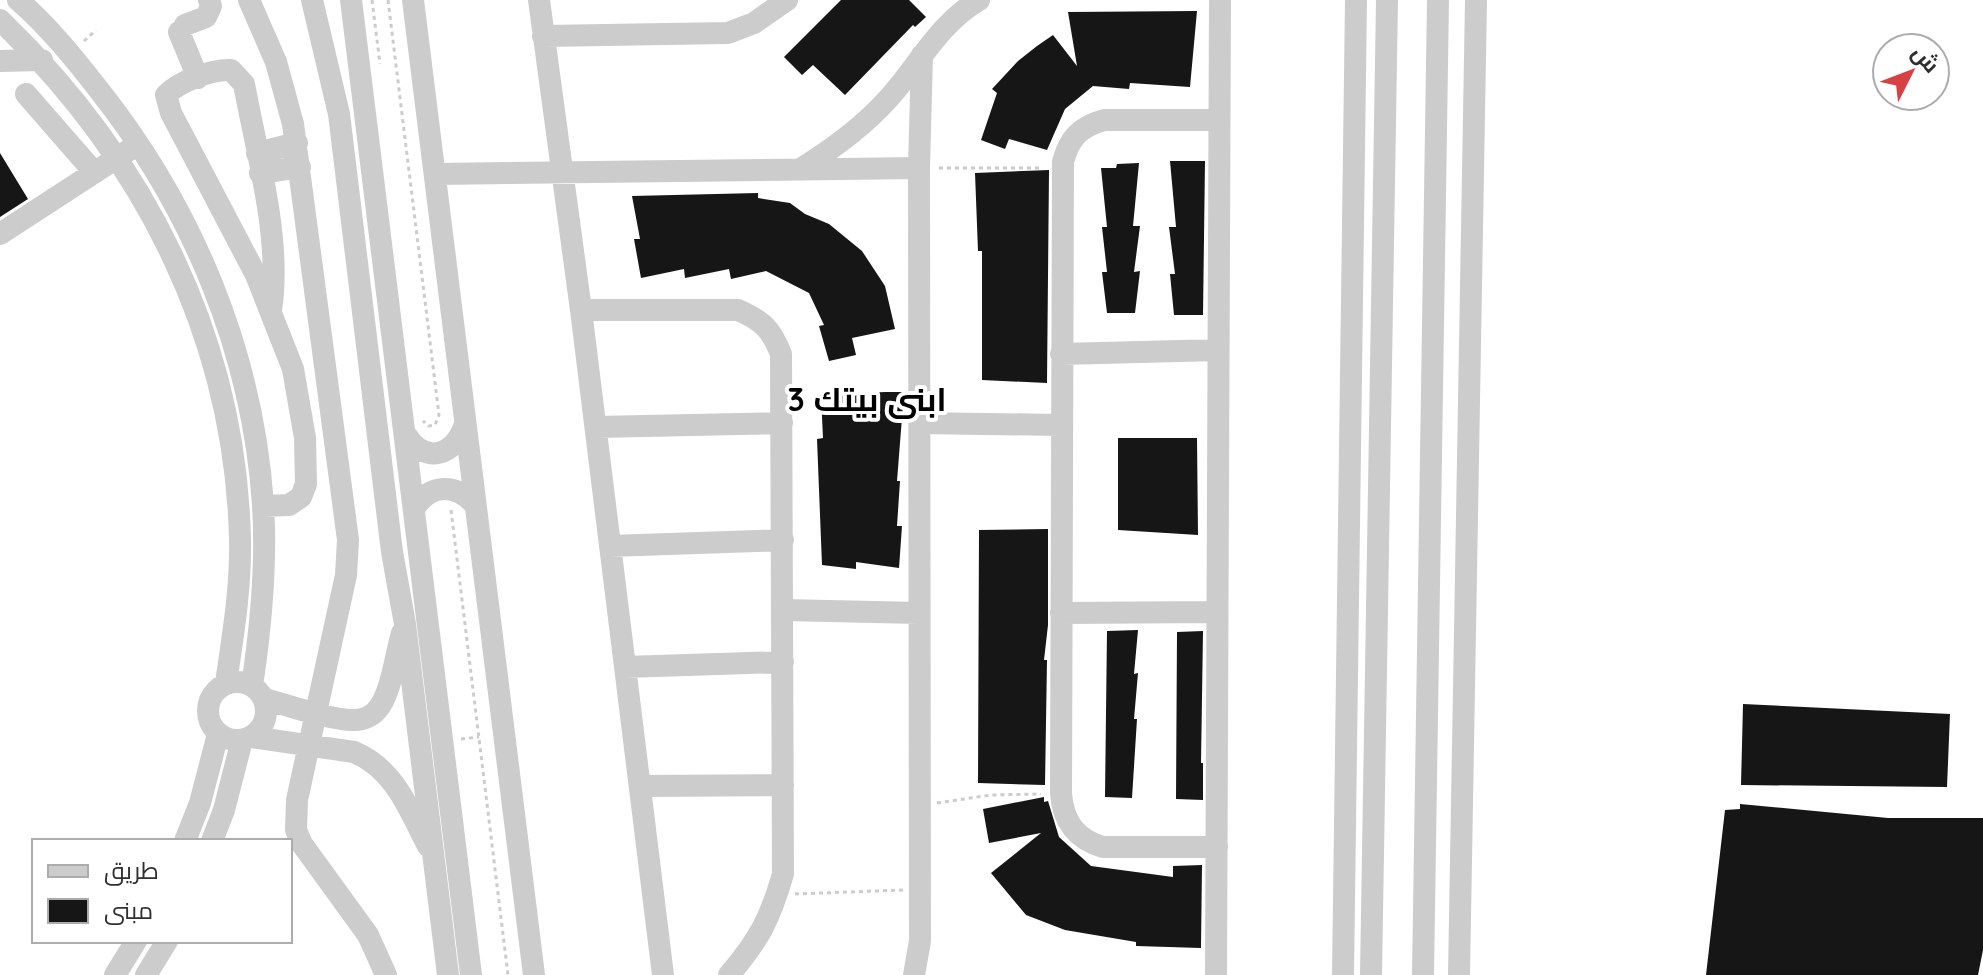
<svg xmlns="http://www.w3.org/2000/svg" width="1983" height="975" viewBox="0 0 1983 975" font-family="Quicksand,Cairo,sans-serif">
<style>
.building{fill:#161616}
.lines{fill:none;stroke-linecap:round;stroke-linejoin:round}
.path{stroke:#ccc;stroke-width:3;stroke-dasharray:4 4;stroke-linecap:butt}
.minor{stroke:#ccc;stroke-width:22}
.labels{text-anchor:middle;stroke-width:8;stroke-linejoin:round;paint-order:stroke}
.district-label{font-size:32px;font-weight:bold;fill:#000;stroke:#fff}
</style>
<rect width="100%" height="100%" fill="#fff"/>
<path class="building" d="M841 0H909L926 17 915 27 913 25 845 95 813 65 802 75 784 57Z
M1197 11 1190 87 1130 83 1129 89 1093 86 1065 109 1047 150 1009 139 1005 149 981 140 997 93 992 89 1018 61 1037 46 1053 35 1077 66 1068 12Z
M0 153 28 199 0 217Z
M1170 161H1205L1203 315H1174L1170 274H1175L1169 227H1176Z
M1139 163 1133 226H1140L1134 272 1140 271 1135 313H1107L1102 272H1107L1102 227H1107L1101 168H1116L1117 164Z
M1049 170 1047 383 982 380V251H978L975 173Z
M758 193V198L790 203 805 214 829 224 862 251 885 286 895 329 852 338 856 355 829 361 819 326 824 325 809 293 766 271 731 279 729 269 685 278 684 269 641 278 634 239H640L632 196Z
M885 392H904L897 481H900L897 526H902L899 568 856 562V569L822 565 817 439 823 438 821 396 865 395V393Z
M1118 438H1197L1198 535 1118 530Z
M1048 529V625L1044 660H1047L1045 785 978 783 979 530Z
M1138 630 1134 674 1138 673 1134 719H1137L1132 798 1105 797 1107 631Z
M1203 631 1201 763H1203V800L1176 799 1177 632Z
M1743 704 1950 714 1947 787 1741 785Z
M1044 797V802L1048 801 1059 837 1091 866 1173 877V866L1202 865 1201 948 1136 946V942L1065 930 1026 915 991 873 1041 833 989 843 983 809Z
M1740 804 1888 818H1983V950L1978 975H1706L1725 810 1740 809Z"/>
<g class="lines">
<path class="path" d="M372 0 380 64
M388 0 439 415 435 425 429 426 423 421
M84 41 96 30
M939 168H1043
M451 510 508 975
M461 739 479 737
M937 803 991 795 1041 794
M795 894 903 890"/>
<path class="minor" d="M18 0C49 27 74 58 99 90 193 209 253 353 263 505 267 565 261 626 252 686
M249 0 276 62 293 124 348 540 346 575 297 800 296 830 302 844 368 935 386 975
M312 0 339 114 392 552 405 624 448 975
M351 0 471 975
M413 0 534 975
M539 0 581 310 663 975
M0 20C144 159 235 336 240 539 241 588 233 635 226 683
M185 25 206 17 211 6 209 0
M179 32 198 78
M543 36 728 33 754 23 787 0
M0 61 42 60
M26 94 94 172
M257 153 297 143
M802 168C834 148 863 127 888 99 919 65 938 24 979 0
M260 173 300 167
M435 174 919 168
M0 234 129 150
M581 310H738C763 321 771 329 781 354L783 874C770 919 759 940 729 975
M1061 354 1218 350
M919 423 1061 425
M596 427 782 423
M406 435C425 465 455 456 465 424
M263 506 289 505 301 497 306 484 305 438 293 369 256 275 171 113 166 95C180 81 212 69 231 70L244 84C257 155 282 240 271 310
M414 509C430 483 456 483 475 505
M610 546 783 540
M783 610 919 613
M1061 613 1217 612
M625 667 783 662
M208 711a29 29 0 1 1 58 0a29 29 0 1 1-58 0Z
M264 699C288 705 332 721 355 720 363 720 372 716 377 710 391 695 396 653 402 633
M251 737 354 752C395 769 409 810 428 846
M640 786 783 785
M185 841 200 803 218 734
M212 841 224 810 242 740
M1217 847H1103C1076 839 1063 822 1061 793L1063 162C1069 138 1080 127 1104 120H1219
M115 975 136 941
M146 975 167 941
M914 975 920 941 919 168 922 55
M1216 975 1220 0
M1343 975 1356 0
M1371 975 1387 0
M1423 975 1438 0
M1459 975 1476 0"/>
</g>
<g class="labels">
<g class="district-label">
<text x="867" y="411">ابنى بيتك 3</text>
</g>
</g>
<rect x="32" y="839" width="260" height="104" fill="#ffffff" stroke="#acacac" stroke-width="2"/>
<rect x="48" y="865" width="40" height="12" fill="#cccccc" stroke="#acacac" stroke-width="2"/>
<text x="104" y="879" font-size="24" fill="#2f2f2f">طريق</text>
<rect x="48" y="899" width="40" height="24" fill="#161616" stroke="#acacac" stroke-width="2"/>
<text x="104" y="919" font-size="24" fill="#2f2f2f">مبنى</text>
<g transform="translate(1911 72) rotate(48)"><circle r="38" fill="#ffffff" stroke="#acacac" stroke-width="2"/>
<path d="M0-6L14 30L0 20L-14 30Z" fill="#d64144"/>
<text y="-12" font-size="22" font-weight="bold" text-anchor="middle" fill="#2f2f2f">ش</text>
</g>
</svg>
